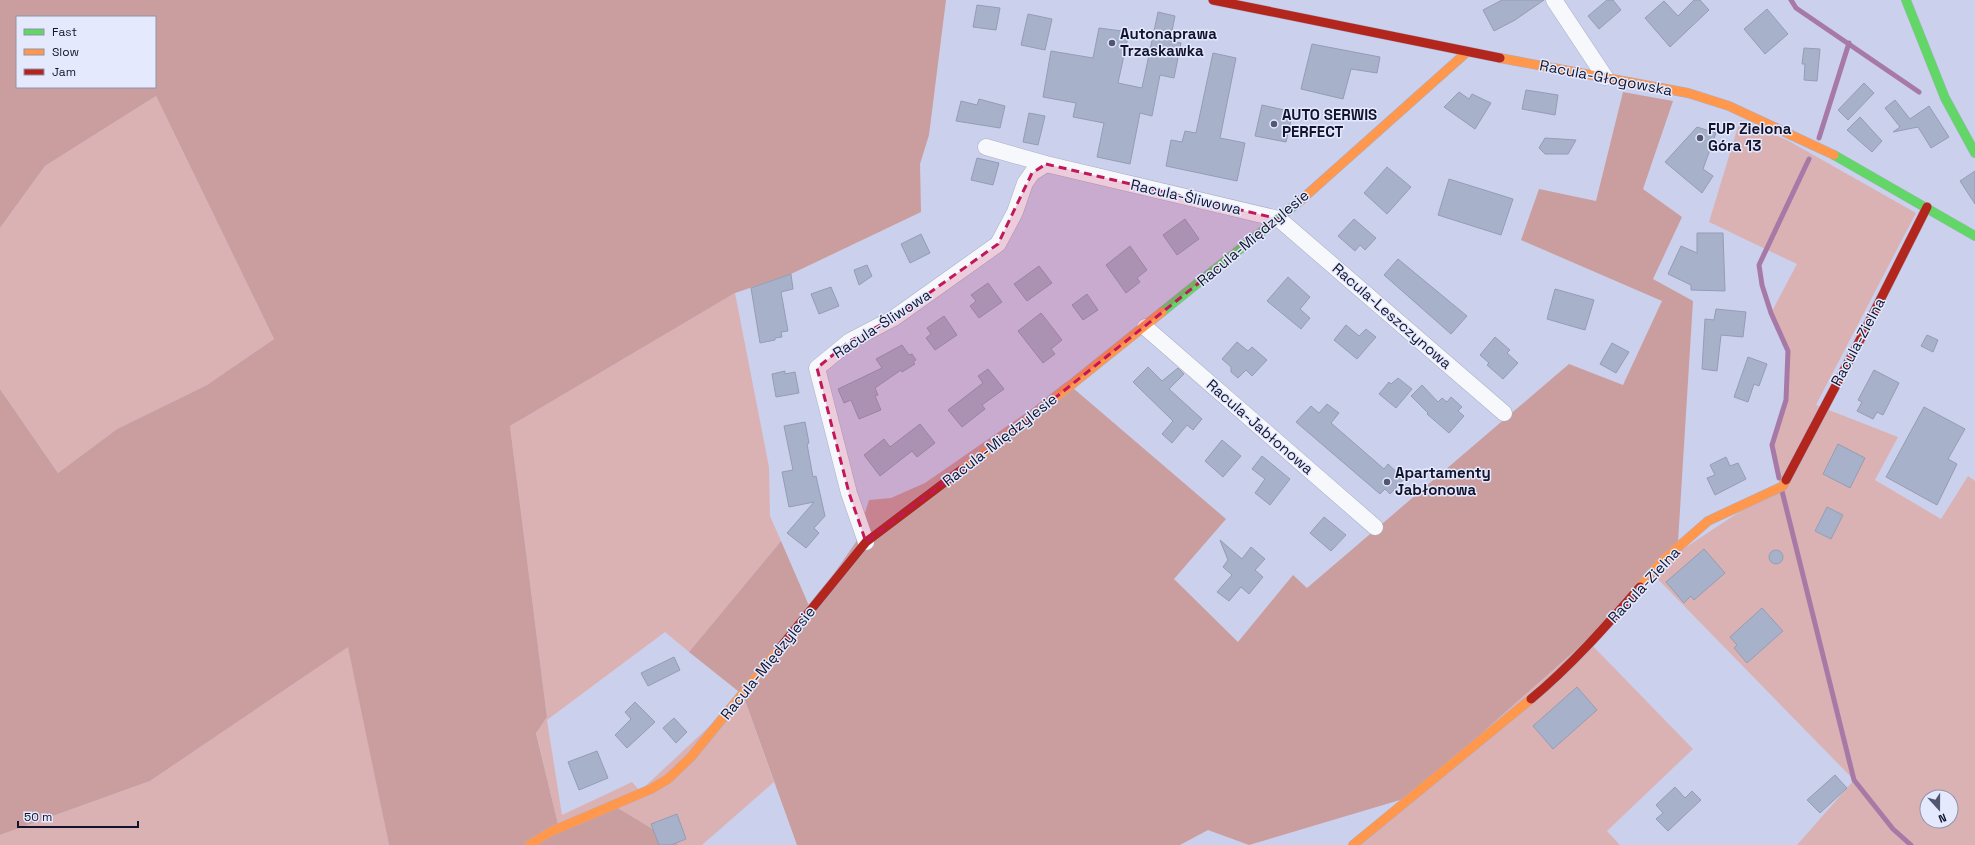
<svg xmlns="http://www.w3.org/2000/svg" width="1975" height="845" viewBox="0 0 1975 845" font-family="'Space Grotesk',sans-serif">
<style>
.green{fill:#dbb2b4;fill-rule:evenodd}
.forest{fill:#ca9e9e;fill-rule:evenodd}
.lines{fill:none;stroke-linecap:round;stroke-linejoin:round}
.stream{stroke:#a779a6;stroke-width:5}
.building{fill:#a7b1c9;stroke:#939db4}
.street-casing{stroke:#abafc8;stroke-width:17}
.fast-casing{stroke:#abafc8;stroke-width:10}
.slow-casing{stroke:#abafc8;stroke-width:10}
.jam-casing{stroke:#abafc8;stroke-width:10}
.street{stroke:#f7f8fc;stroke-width:16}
.fast{stroke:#63d668;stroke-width:9}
.slow{stroke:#ff974d;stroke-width:9}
.jam{stroke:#b3261e;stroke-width:9}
.marked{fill:#c2185b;fill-opacity:0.2;stroke:#c2185b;stroke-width:3;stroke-dasharray:8 5;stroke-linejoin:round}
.poi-dot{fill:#525670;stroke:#e5e9fe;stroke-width:1.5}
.labels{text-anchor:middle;stroke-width:3;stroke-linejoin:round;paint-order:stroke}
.poi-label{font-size:15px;font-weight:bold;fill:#11142c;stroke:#e5e9fe;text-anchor:start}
.street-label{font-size:15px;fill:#11142c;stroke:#e5e9fe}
</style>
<rect width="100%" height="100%" fill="#cbd0ed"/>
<path class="green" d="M156 96 274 339 207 385 117 429 58 473 0 389V228L45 166Z
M1740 120 1787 140 1916 213 1816 405 1898 437 1875 480 1941 519 1968 476 1975 481V845H1797L1854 780 1650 571 1780 485 1772 445 1786 400 1788 351 1771 313 1797 264 1709 222ZM1927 797H1951V821H1927Z
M735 293 769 467 770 516 781 541 689 652 665 632 547 720 562 815 632 782 640 791 743 695 774 782 702 845H679L613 805 558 824 536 732 547 717 510 426Z
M1587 640 1693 749 1607 831 1620 845H1357Z
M349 646 389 845H0V835L150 781Z"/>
<path class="forest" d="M0 0H946L929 135 920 164 921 212 791 274 735 293 510 426 547 717 536 733 558 824 613 805 679 845H389L348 647 150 781 0 835V389L58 473 117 429 207 385 274 339 156 96 45 166 0 228ZM17 17H155V87H17Z
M1623 92 1673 101 1643 189 1682 217 1653 279 1693 301 1678 542 1587 640 1410 797 1249 845 1208 830 1180 845H797L743 695 689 652 781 541 810 608 856 542 869 500 891 498 925 483 1029 411 1066 382 1226 519 1174 579 1238 642 1293 575 1307 588 1569 364 1623 385 1662 301 1521 240 1539 189 1596 201Z"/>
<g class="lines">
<path class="stream" d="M1791 0 1796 8 1919 92
M1819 138 1849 43
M1779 478 1772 445 1786 400 1788 351 1771 313 1762 285 1759 265 1809 159
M1782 491 1854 780 1893 829 1911 845"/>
</g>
<path class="building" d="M1502 0H1544L1515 20 1494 31 1483 10Z
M1607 0H1613L1621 10 1599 29 1588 16Z
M1694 0H1700L1709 10 1670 47 1645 18 1664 1 1678 16Z
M977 5 1000 8 996 30 973 27Z
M1767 9 1788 34 1765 54 1744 29Z
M1158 12 1175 16 1170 41 1181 43 1174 78 1160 75 1152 116 1140 113 1130 164 1097 157 1104 123 1073 117 1076 103 1043 97 1051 51 1093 58 1099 28 1129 32 1118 83 1142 88Z
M1028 14 1052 19 1045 50 1021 45Z
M1312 44 1380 57 1377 73 1351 69 1343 99 1301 89Z
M1804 48 1820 49 1817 81 1804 80 1805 64H1802Z
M1213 53 1236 58 1220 138 1245 143 1237 181 1166 166 1171 140 1182 142 1185 131 1196 133Z
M1864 83 1874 93 1848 120 1838 110Z
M1526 90 1558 95 1555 115 1522 109Z
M1459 92 1469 99 1472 94 1491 103 1475 129 1444 107Z
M979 99 1005 106 1000 128 956 121 961 101 977 105Z
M1895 100 1910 119 1929 106 1949 137 1931 148 1918 127 1893 132 1900 127 1885 108Z
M1262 105 1293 112 1286 142 1255 136Z
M1029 113 1045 116 1038 145 1023 142Z
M1860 117 1882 141 1872 152 1847 130Z
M1697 127 1716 133 1703 169 1713 176 1702 193 1665 162Z
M1545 138 1576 140 1568 154H1545L1539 148Z
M977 158 999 163 993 185 971 180Z
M1387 167 1411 187 1387 214 1364 193Z
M1975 171V204L1960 181Z
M1449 179 1513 199 1501 235 1438 215Z
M1185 219 1199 239 1177 255 1163 235Z
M1354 219 1376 238 1365 250 1360 245 1355 251 1338 236Z
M1697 233H1723L1725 291 1691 290V285L1668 274 1681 246 1697 253Z
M921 234 930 253 910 263 901 244Z
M1130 246 1147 270 1137 278 1140 282 1126 293 1106 265Z
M1398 259 1467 316 1451 334 1384 275Z
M867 265 872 276 859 285 854 270Z
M1039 266 1052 283 1027 301 1014 284Z
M791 274 793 289 781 292 788 331 781 332 782 337 775 338V340L760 343 751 288Z
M1288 277 1310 297 1300 309 1310 318 1301 329 1267 301Z
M988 283 1002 302 979 318 970 306 976 301 971 295Z
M831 287 839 306 819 314 811 294Z
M1555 289 1594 300 1585 330 1547 319Z
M1087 294 1098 310 1083 320 1072 305Z
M1716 309 1746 312 1743 337 1721 335 1717 371 1702 369 1705 319 1714 320Z
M1041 313 1062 340 1051 349 1055 354 1043 363 1018 331Z
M944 316 957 335 935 350 926 338 931 334 927 328Z
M1346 325 1359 336 1366 329 1376 337 1357 359 1334 340Z
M1927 335 1938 340 1933 352 1921 346Z
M1495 337 1510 350 1507 353 1518 363 1503 379 1487 365 1489 363 1480 355Z
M1237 342 1248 351 1252 347 1267 360 1252 376 1246 370 1238 378 1231 372V367L1222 359Z
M1612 343 1629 352 1616 373 1600 364Z
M902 345 909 355 912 354 916 360 913 362 915 364 902 372 901 370 875 388 878 395 875 396 881 410 859 419 851 400 844 403 838 389 882 368 876 359Z
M1748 357 1767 364 1759 386 1754 384 1748 402 1734 397Z
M1148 367 1162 381 1178 368 1184 374 1169 389 1202 419 1193 430 1187 425 1172 443 1162 434 1173 421 1133 382Z
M988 369 1004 389 982 405 985 409 962 427 948 410 983 383 978 376Z
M1874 370 1899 383 1883 415 1877 412 1873 419 1857 411 1862 402 1858 400Z
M785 371V374L795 372 799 393 776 397 772 374Z
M1398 378 1412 389 1396 408 1379 394 1389 382 1391 384Z
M1422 385 1438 402 1442 398 1447 402 1451 397 1462 407 1458 411 1464 416 1449 433 1427 414 1428 413 1411 396Z
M1327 404 1339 413 1331 423 1384 469 1388 464 1404 479 1390 494 1385 489 1380 494 1296 422 1311 406 1319 413Z
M1924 407 1965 429 1948 459 1957 464 1937 505 1886 477Z
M805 422 809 443 807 444 813 477 816 476 825 516 814 528 819 533 806 548 787 533 814 502 789 507 782 472 793 470 784 426Z
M920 424 935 443 917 457 912 451 880 476 864 455 884 439 890 447Z
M1222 440 1241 456 1223 477 1205 461Z
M1838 444 1865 458 1850 488 1823 474Z
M1262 456 1290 479 1270 505 1255 493 1265 479 1252 469Z
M1726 457 1730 466 1738 463 1746 479 1715 495 1707 478 1715 475 1710 465Z
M1827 507 1843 515 1831 539 1815 531Z
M1324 517 1346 535 1331 551 1310 533Z
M1220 540 1242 559 1251 547 1265 559 1255 570 1263 577 1249 594 1241 587 1229 601 1217 592 1232 575 1223 567 1228 560Z
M1704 549 1725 573 1694 600 1691 596 1684 603 1666 582Z
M1769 557a7 7 0 1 1 14 0a7 7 0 1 1-14 0Z
M1762 608 1783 631 1747 663 1734 648 1737 645 1730 637Z
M674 657 680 670 648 686 641 673Z
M1577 687 1597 710 1553 749 1533 726Z
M635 702 655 722 627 748 615 735 631 719 625 712Z
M674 718 687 732 676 743 663 728Z
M597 751 608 778 579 790 568 762Z
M1835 775 1847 788 1820 813 1807 800Z
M1675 787 1685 798 1692 791 1701 800 1668 831 1656 819 1663 813 1656 805Z
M677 814 686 839 671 845H659L651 824Z"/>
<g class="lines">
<defs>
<path id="street" d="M1554 0 1605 77
M986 147 1046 164 1279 219 1504 413
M1145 327 1375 527
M866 542 849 493 817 368 850 341 894 318 998 244 1015 212 1025 183 1032 173 1046 164"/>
<path id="fast" d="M1906 0 1945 98 1975 153
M1834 155 1975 236
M1162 312 1301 200"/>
<path id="slow" d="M1500 58 1688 93 1729 106 1834 155
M1301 200 1467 52
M961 470 1026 421 1162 312
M1640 587 1660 563 1708 521 1783 486 1786 480
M529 845 550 832 651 789 668 779 691 757 779 649
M1353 845 1531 699"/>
<path id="jam" d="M1213 0 1500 58
M1786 480 1861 338 1927 207
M779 649 866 542 961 470
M1531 699C1571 666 1606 626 1640 587"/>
</defs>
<use href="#street" class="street-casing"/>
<use href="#fast" class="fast-casing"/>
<use href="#slow" class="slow-casing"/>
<use href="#jam" class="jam-casing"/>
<use href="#street" class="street"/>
<use href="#fast" class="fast"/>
<use href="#slow" class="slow"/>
<use href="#jam" class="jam"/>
</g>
<path class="marked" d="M1046 164 1279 219 1026 421 866 542 849 493 817 368 850 341 894 318 998 244 1032 173Z"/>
<g class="poi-dot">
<circle cx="1112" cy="43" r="4"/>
<circle cx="1274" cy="124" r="4"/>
<circle cx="1700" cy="138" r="4"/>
<circle cx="1387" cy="482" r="4"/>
</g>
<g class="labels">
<g class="poi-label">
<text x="1120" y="39">Autonaprawa<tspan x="1120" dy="17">Trzaskawka</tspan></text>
<text x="1282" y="120">AUTO SERWIS<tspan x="1282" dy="17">PERFECT</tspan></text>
<text x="1708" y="134">FUP Zielona<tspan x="1708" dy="17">Góra 13</tspan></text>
<text x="1395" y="478">Apartamenty<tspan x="1395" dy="17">Jabłonowa</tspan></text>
</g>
<g class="street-label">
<text transform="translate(1606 78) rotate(11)" y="5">Racula-Głogowska</text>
<text transform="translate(1186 197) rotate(13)" y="5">Racula-Śliwowa</text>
<text transform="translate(1253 238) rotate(-40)" y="5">Racula-Międzylesie</text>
<text transform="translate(1392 316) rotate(41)" y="5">Racula-Leszczynowa</text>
<text transform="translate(882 324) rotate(-33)" y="5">Racula-Śliwowa</text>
<text transform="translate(1858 342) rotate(-62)" y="5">Racula-Zielna</text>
<text transform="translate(1260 427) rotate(41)" y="5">Racula-Jabłonowa</text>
<text transform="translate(1000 440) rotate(-38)" y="5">Racula-Międzylesie</text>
<text transform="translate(1644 585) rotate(-47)" y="5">Racula-Zielna</text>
<text transform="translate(768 663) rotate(-51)" y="5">Racula-Międzylesie</text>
</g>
</g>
<rect x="16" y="16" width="140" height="72" fill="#e5e9fe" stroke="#9094aa"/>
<rect x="24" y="29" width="20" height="6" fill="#63d668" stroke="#9094aa"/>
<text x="52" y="36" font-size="12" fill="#11142c">Fast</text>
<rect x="24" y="49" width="20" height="6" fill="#ff974d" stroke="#9094aa"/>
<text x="52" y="56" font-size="12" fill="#11142c">Slow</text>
<rect x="24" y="69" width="20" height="6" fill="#b3261e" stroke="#9094aa"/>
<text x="52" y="76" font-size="12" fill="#11142c">Jam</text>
<g transform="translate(1939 809) rotate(159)"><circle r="19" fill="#e5e9fe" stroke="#9094aa"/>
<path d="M0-3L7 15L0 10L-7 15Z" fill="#525670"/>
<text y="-6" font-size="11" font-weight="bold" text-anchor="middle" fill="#11142c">N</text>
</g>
<path d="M18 821v6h120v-6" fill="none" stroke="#11142c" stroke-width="2"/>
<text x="24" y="821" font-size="12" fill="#11142c" stroke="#e5e9fe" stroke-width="3" paint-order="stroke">50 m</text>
</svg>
